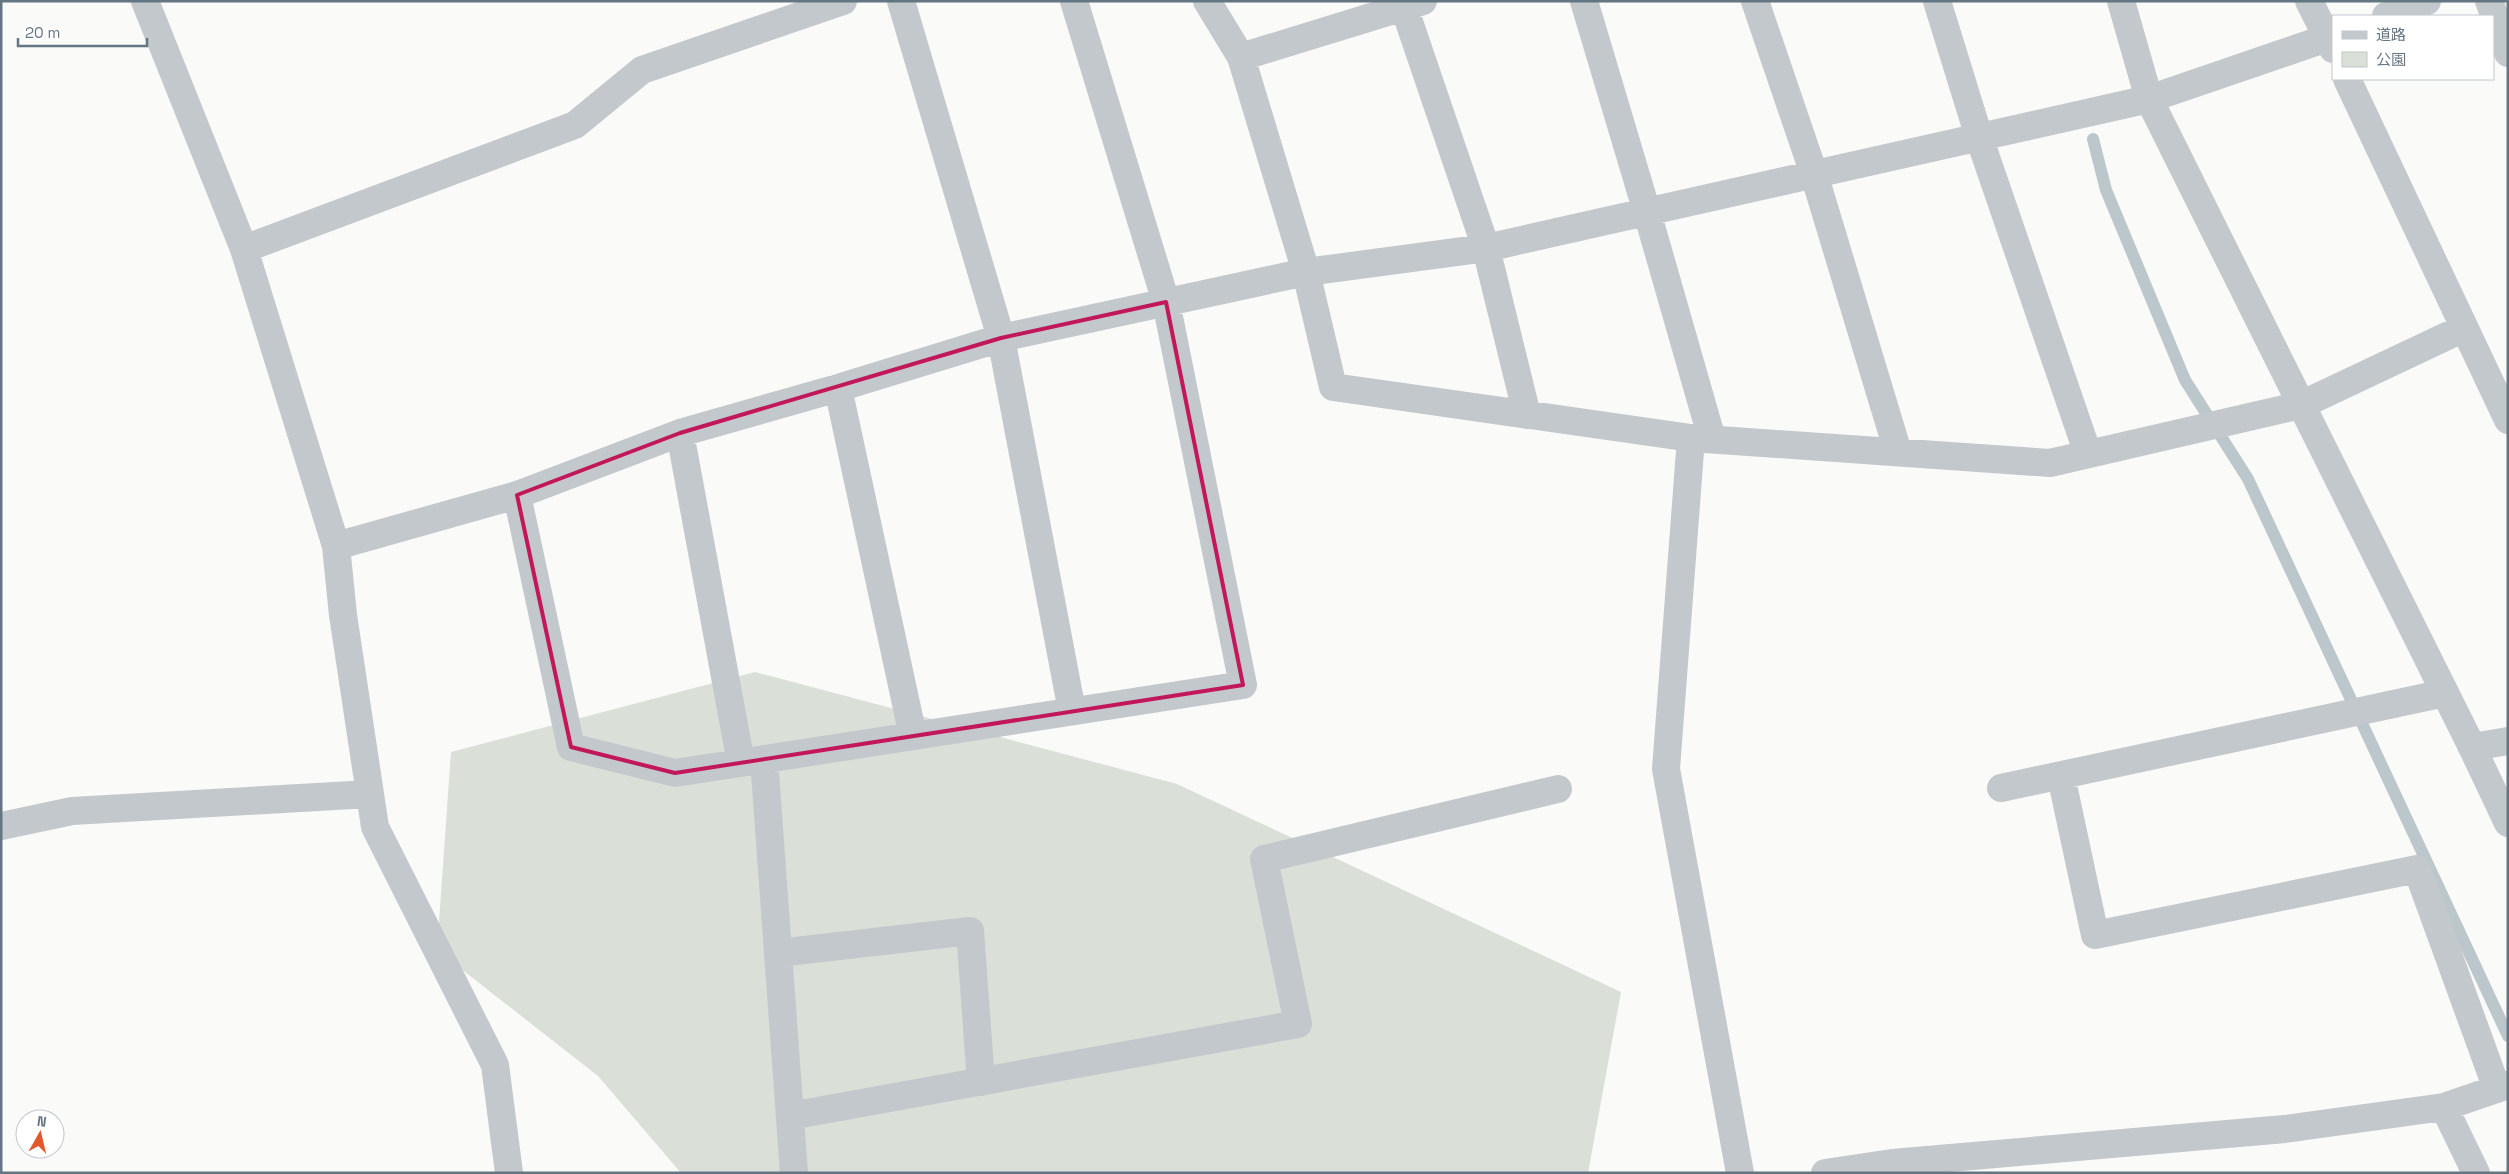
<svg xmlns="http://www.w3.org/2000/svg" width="2509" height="1174" viewBox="0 0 2509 1174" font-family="'Space Grotesk','Noto Sans JP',sans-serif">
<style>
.green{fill:#dadfd7}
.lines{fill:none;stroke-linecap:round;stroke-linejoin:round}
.stream{stroke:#bbc7cb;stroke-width:12}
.minor{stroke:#c3c8cc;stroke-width:28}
.tertiary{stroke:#c3c8cc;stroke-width:28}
.marked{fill:none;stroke:#c2185b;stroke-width:4;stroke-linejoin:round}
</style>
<rect width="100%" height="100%" fill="#fafaf8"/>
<path class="green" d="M755 672 1177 784 1621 992 1588 1173H681L598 1076 437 950 451 752Z"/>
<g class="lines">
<path class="stream" d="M2093 139 2106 190 2185 380 2248 479 2508 1036"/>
<path class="minor" d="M145 1 244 249 336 546 343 615 375 827 495 1065 509 1173
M901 1 1001 338 1072 711
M1207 1 1241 57 1306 272 1333 387 1691 438 2050 463 2301 405 2464 328
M1584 1 1647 212 1712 439
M1755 1 1814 174 1898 452
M1937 1 1979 137 2088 454
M2309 1 2333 49
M2489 1 2508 53
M1404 7 1486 248 1527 415
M2386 16 2427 1
M1241 57 1423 1
M2347 79 2508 420
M244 249 575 125 642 70 843 1
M838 388 913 736
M680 433 741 763
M1691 438 1666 769 1740 1173
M517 495 571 747 675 773 1243 685 1166 302 1074 1
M336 546 517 495 680 433 838 388 1001 338 1306 272 1486 248 2149 99 2333 36
M2472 747 2508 741
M764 759 794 1173
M2061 776 2095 935 2417 869 2497 1089
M2001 788 2445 693
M1 826 72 811 370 794
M778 953 970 931 981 1082
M2444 1107 2476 1173
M790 1116 1298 1024 1264 859 1558 789
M1825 1173 1892 1163 2285 1129 2444 1107 2508 1085"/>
<path class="tertiary" d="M2121 1 2149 99 2472 747 2508 823"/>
</g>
<path class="marked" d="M1166 302 1243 685 675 773 571 747 517 495 680 433 1001 338Z"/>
<rect width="2509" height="1174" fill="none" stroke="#657683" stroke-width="5"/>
<rect x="2332" y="15" width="162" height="65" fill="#ffffff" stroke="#c1c8cd"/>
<rect x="2342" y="31" width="25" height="8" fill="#c3c8cc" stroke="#c1c8cd"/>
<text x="2376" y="40" font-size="15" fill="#657683">道路</text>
<rect x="2342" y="52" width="25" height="15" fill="#dadfd7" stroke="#c1c8cd"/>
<text x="2376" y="65" font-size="15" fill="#657683">公園</text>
<g transform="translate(40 1134) rotate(8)"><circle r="24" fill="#ffffff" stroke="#c1c8cd"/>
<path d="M0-4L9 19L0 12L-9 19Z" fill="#e4572e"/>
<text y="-8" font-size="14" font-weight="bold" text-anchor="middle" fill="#657683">N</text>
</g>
<path d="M18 38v8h129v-8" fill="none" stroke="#657683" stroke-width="2.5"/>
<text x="25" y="38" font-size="15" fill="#657683" stroke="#ffffff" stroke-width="4" paint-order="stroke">20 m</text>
</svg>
